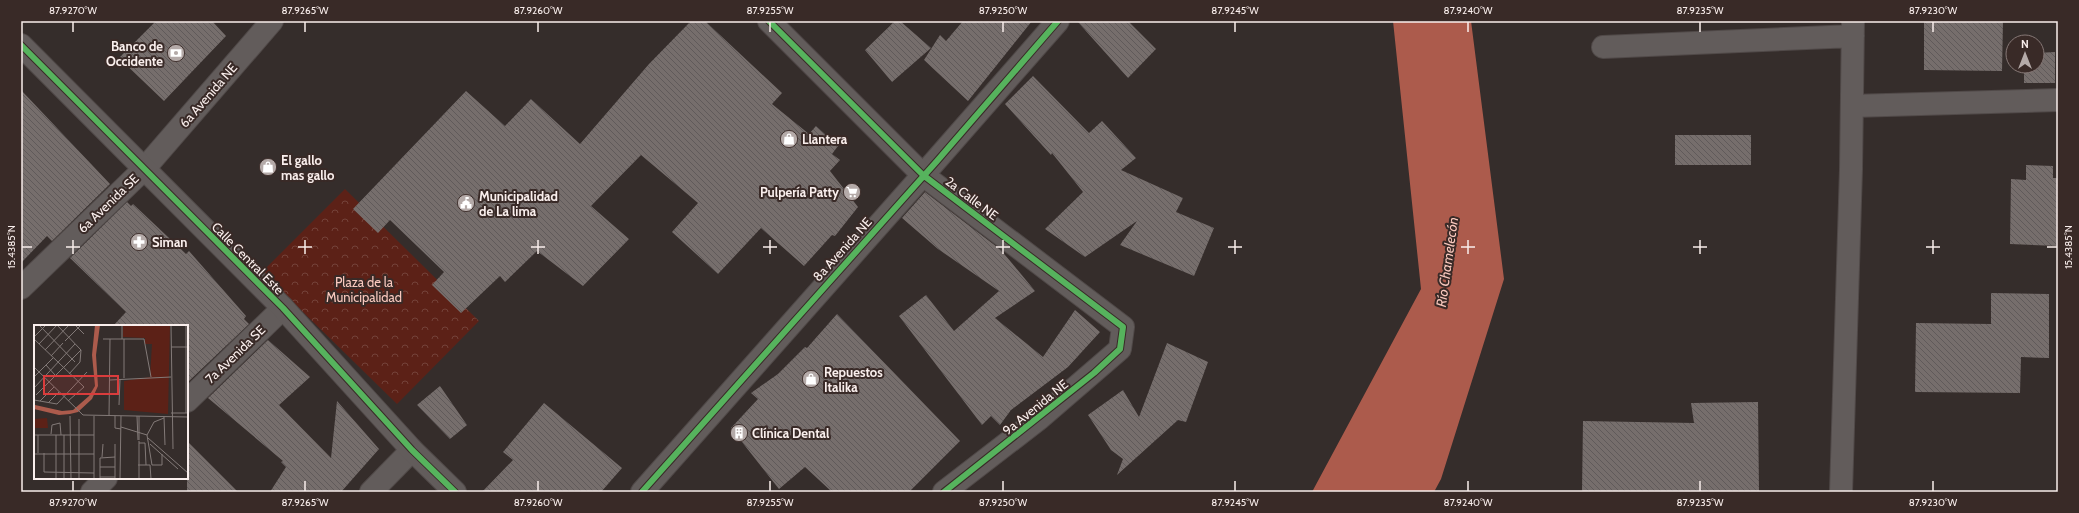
<svg xmlns="http://www.w3.org/2000/svg" width="2079" height="513" viewBox="0 0 2079 513" font-family="Cabin,sans-serif">
<style>
.park{fill:url(#park-crowns)}
.water{fill:#ac5b4c}
.building{fill:url(#building-back-hatch)}
.lines{fill:none;stroke-linecap:round;stroke-linejoin:round}
.minor-casing{stroke:#504948;stroke-width:24}
.tertiary-casing{stroke:#504948;stroke-width:24}
.minor{stroke:#625c5b;stroke-width:22}
.tertiary{stroke:#625c5b;stroke-width:22}
.cycleway-casing{stroke:#392a27;stroke-width:8}
.cycleway{stroke:#56b35d;stroke-width:6}
.ticks{fill:none;stroke:#f9eeec;stroke-width:1.5}
.labels{text-anchor:middle;stroke-width:4;stroke-linejoin:round;paint-order:stroke}
.poi-label{font-size:13px;font-weight:bold;fill:#f9eeec;stroke:#392a27;text-anchor:start}
.street-label{font-size:13px;fill:#f9eeec;stroke:#392a27}
.park-label{font-size:13px;fill:#fbcabf;stroke:#392a27}
.water-label{font-size:14px;font-style:italic;fill:#f9c8bd;stroke:#392a27}
.inset-road{fill:none;stroke:#837a78;stroke-width:1}
.view{fill:#da3c3c;fill-opacity:0.15;stroke:#da3c3c;stroke-width:2}
.inset-edge{fill:none;stroke:#f9eeec;stroke-width:2}
.neatline{fill:none;stroke:#f9eeec;stroke-width:1.5}
.ticks-label{font-size:10px;text-anchor:middle;fill:#f9eeec}
</style>
<defs>
<pattern id="park-crowns" width="20" height="18" patternUnits="userSpaceOnUse"><rect width="20" height="18" fill="#5c2117"/><path d="M2 6a3 3 0 1 1 6 0M12 15a3 3 0 1 1 6 0" fill="none" stroke="#744239"/></pattern>
<pattern id="building-back-hatch" width="6" height="6" patternUnits="userSpaceOnUse"><rect width="6" height="6" fill="#766e6c"/><path d="M-1 5l2 2M0 0l6 6M5-1l2 2" fill="none" stroke="#605a5a"/></pattern>
</defs>
<rect width="100%" height="100%" fill="#352d2b"/>
<path class="park" d="M345 189 479 321 397 404 262 272Z"/>
<path class="water" d="M1393 21H1471L1504 279 1441 479 1434 492H1312L1421 289Z"/>
<path class="building" d="M156 21H212L226 36 164 101 119 58Z
M691 21H705L782 93 772 104 809 134 816 126 838 146 832 154 840 160 830 171 858 207 835 236 832 235 804 266 761 228 718 274 672 232 698 203 641 155 591 206 629 239 583 286 537 251 505 282 500 276 461 313 432 285 444 272 390 220 378 233 353 209 466 91 505 126 531 99 580 144 649 64Z
M895 21H900L931 48 892 82 865 50Z
M963 21H1032L968 101 924 60 940 35 946 41Z
M1077 21H1128L1156 49 1128 78Z
M1924 21H2003L2002 71 1924 70Z
M2055 52V83H2024V66H2037V53Z
M1033 76 1089 133 1102 121 1136 158 1121 170 1183 198 1176 212 1214 228 1194 276 1120 245 1137 221 1085 257 1045 229 1083 192 1052 153 1051 155 1005 104Z
M21 90 110 184 52 241 47 236 21 263Z
M1675 135H1751V165H1675Z
M2026 165 2053 166V178H2058V246L2010 244 2011 179 2026 180Z
M925 192 1001 250 1035 291 995 318 1043 357 1075 310 1100 332 1068 367 1011 410 1000 425 991 416 982 425 899 316 926 295 954 331 999 291 938 249 902 218Z
M127 202 131 206 133 204 186 254 189 251 246 316 244 319 249 324 189 381 187 379V326H113L126 312 70 258Z
M1991 293 2049 294V358L2021 357 2020 393 1915 392 1916 323 1991 324Z
M837 314 960 441 909 492H832L805 467 779 489 731 428 758 399 751 393 778 374 805 347 807 348Z
M268 340 310 377 279 405 331 458 337 401 379 449 341 492H270L286 467 281 462 283 461 208 398Z
M1167 343 1208 362 1186 422 1178 420 1117 475 1123 459 1111 450 1088 415 1123 390 1139 417Z
M440 386 467 425 450 439 417 405Z
M1758 402 1759 492H1582L1583 421 1694 423 1691 403Z
M544 403 622 468 601 492H482L513 460 503 452Z
M187 441 238 492H187Z"/>
<g class="lines">
<defs>
<path id="minor" d="M1603 47 1853 36
M1852 106 2058 100
M21 288 144 169 272 21
M187 401 283 308
M92 492 106 478
M371 492 412 450
M944 492 1040 418 1120 349 1123 327 923 175 1058 21
M1841 492 1851 169 1853 21"/>
<path id="tertiary" d="M21 45 283 308 412 450 455 492
M642 492 923 175 769 21"/>
</defs>
<use href="#minor" class="minor-casing"/>
<use href="#tertiary" class="tertiary-casing"/>
<use href="#minor" class="minor"/>
<use href="#tertiary" class="tertiary"/>
<defs>
<path id="cycleway" d="M769 21 923 175 1123 327 1120 349 1094 373 944 492
M21 45 283 308 412 450 455 492
M642 492 937 161 1058 21"/>
</defs>
<use href="#cycleway" class="cycleway-casing"/>
<use href="#cycleway" class="cycleway"/>
</g>
<path class="ticks" d="M73 22V32M305 22V32M538 22V32M770 22V32M1003 22V32M1235 22V32M1468 22V32M1700 22V32M1933 22V32M73 240V254M305 240V254M538 240V254M770 240V254M1003 240V254M1235 240V254M1468 240V254M1700 240V254M1933 240V254M22 247H32M66 247H80M298 247H312M531 247H545M763 247H777M996 247H1010M1228 247H1242M1461 247H1475M1693 247H1707M1926 247H1940M2047 247H2057M73 481V491M305 481V491M538 481V491M770 481V491M1003 481V491M1235 481V491M1468 481V491M1700 481V491M1933 481V491"/>
<defs>
<symbol id="bank-disc" viewBox="-11 -11 22 22"><circle r="9.5" fill="#b4aaa8" stroke="#392a27"/><path d="M-6-4H6V4H-6ZM0-2.3a2.3 2.3 0 1 0 0 4.6a2.3 2.3 0 1 0 0-4.6Z" fill="#fff"/></symbol>
<symbol id="shop-disc" viewBox="-11 -11 22 22"><circle r="9.5" fill="#b4aaa8" stroke="#392a27"/><path d="M-5-2.5h2.3a2.7 3.5 0 0 1 5.4 0H5L5.5 6h-11ZM-1.5-2.5h3a1.5 2.3 0 0 0-3 0Z" fill="#fff"/></symbol>
<symbol id="supermarket-disc" viewBox="-11 -11 22 22"><circle r="9.5" fill="#b4aaa8" stroke="#392a27"/><path d="M-6-5.5h2.5l.6 2H6L4.5 2H-2.5L-4.4-4H-6ZM-1.5 3.2a1.3 1.3 0 1 0 .1 0ZM3 3.2a1.3 1.3 0 1 0 .1 0Z" fill="#fff"/></symbol>
<symbol id="civic-disc" viewBox="-11 -11 22 22"><circle r="9.5" fill="#b4aaa8" stroke="#392a27"/><path d="M-.6-6.5H3V-4.5H.6V-3L4-1V1h2V6H-6V1h2V-1L-.6-3ZM-1.2 2.5V6h2.4V2.5Z" fill="#fff"/></symbol>
<symbol id="pharmacy-disc" viewBox="-11 -11 22 22"><circle r="9.5" fill="#b4aaa8" stroke="#392a27"/><path d="M-2-6h4v4h4v4h-4v4h-4v-4h-4v-4h4Z" fill="#fff"/></symbol>
<symbol id="building-disc" viewBox="-11 -11 22 22"><circle r="9.5" fill="#b4aaa8" stroke="#392a27"/><path d="M-4-6H4V6H1V3H-1V6H-4ZM-2.5-4.3h1.7v1.8h-1.7ZM.8-4.3h1.7v1.8H.8ZM-2.5-1h1.7V.8h-1.7ZM.8-1h1.7V.8H.8Z" fill="#fff"/></symbol>
</defs>
<g fill-rule="evenodd">
<use href="#bank-disc" x="166" y="43" width="20" height="20"/>
<use href="#shop-disc" x="779" y="129" width="20" height="20"/>
<use href="#shop-disc" x="258" y="157" width="20" height="20"/>
<use href="#supermarket-disc" x="842" y="182" width="20" height="20"/>
<use href="#civic-disc" x="456" y="193" width="20" height="20"/>
<use href="#pharmacy-disc" x="129" y="232" width="20" height="20"/>
<use href="#shop-disc" x="801" y="369" width="20" height="20"/>
<use href="#building-disc" x="729" y="423" width="20" height="20"/>
</g>
<g class="labels">
<g class="poi-label">
<text x="163" y="51" text-anchor="end">Banco de<tspan x="163" dy="15">Occidente</tspan></text>
<text x="802" y="144">Llantera</text>
<text x="281" y="165">El gallo<tspan x="281" dy="15">mas gallo</tspan></text>
<text x="839" y="197" text-anchor="end">Pulpería Patty</text>
<text x="479" y="201">Municipalidad<tspan x="479" dy="15">de La lima</tspan></text>
<text x="152" y="247">Siman</text>
<text x="824" y="377">Repuestos<tspan x="824" dy="15">Italika</tspan></text>
<text x="752" y="438">Clínica Dental</text>
</g>
<g class="street-label">
<text transform="translate(208 95) rotate(-49)" y="5">6a Avenida NE</text>
<text transform="translate(972 198) rotate(37)" y="5">2a Calle NE</text>
<text transform="translate(108 203) rotate(-44)" y="5">6a Avenida SE</text>
<text transform="translate(842 249) rotate(-48)" y="5">8a Avenida NE</text>
<text transform="translate(248 258) rotate(45)" y="5">Calle Central Este</text>
<text transform="translate(235 354) rotate(-44)" y="5">7a Avenida SE</text>
<text transform="translate(1035 407) rotate(-39)" y="5">9a Avenida NE</text>
</g>
<g class="park-label">
<text x="364" y="287">Plaza de la<tspan x="364" dy="15">Municipalidad</tspan></text>
</g>
<g class="water-label">
<text transform="translate(1447 262) rotate(-82)" y="5">Río Chamelecón</text>
</g>
</g>
<g transform="translate(34 325)">
<rect width="154" height="154" fill="#352d2b"/>
<path d="M89 0H136L134 89 90 85V56L116 52 118 19H111V13L89 12ZM13 93 14 103H0V94Z" fill="#5c2117"/>
<path d="M61 0H66L62 30 64 61 58 74 44 87 36 89 25 90 0 84 1 80 28 86 39 85 55 71 61 61 58 30Z" fill="#ac5b4c"/>
<path class="inset-road" d="M5 0 41 37M23 0 47 25M41 0 50 9M137 0 139 124M0 12 12 0M0 14 50 62 34 76M69 14H110L117 52M88 14V0M90 14V53M31 16 47 0M5 19 23 0M137 22H154M11 25 35 0M17 31 29 18M12 40 21 50M0 42 49 90 154 92M35 49 46 37 47 25M0 52 19 33M76 55 137 52M0 63 41 19M2 70 47 25M0 75 23 79 53 47M6 76 20 62M14 78 25 67M85 80 86 54M137 88H154M152 88V0M36 91 37 154M75 91 76 14M81 91V103L87 104M103 91 104 115M130 92 131 120M87 102 113 110M17 109 18 100 26 98 27 110M0 110H60M22 110V154M114 113 154 148M105 115V91M105 118H111L112 140M116 119 144 144M4 128V110M10 128V147L60 148M0 129H60M128 129V140H118L113 110 120 97 130 93M68 132 69 119M104 140H116L117 154M66 142H81M66 152H81M30 154V110M45 154V94M60 154V91M66 154V133L81 132M81 154V119M86 154 87 91M105 154V116"/>
<path class="view" d="M10 51H84V69H10Z"/>
<rect width="154" height="154" class="inset-edge"/>
</g>
<rect width="2079" height="513" fill="none" stroke="#392a27" stroke-width="44"/>
<g transform="translate(2025 54)"><circle r="19" fill="#392a27" stroke="#867876"/>
<path d="M0-3L7 15L0 10L-7 15Z" fill="#b4aaa8"/>
<text y="-6" font-size="11" font-weight="bold" text-anchor="middle" fill="#f9eeec">N</text>
</g>
<rect x="22" y="22" width="2035" height="469" class="neatline"/>
<g class="ticks-label">
<text x="73" y="14">87.9270°W</text>
<text x="305" y="14">87.9265°W</text>
<text x="538" y="14">87.9260°W</text>
<text x="770" y="14">87.9255°W</text>
<text x="1003" y="14">87.9250°W</text>
<text x="1235" y="14">87.9245°W</text>
<text x="1468" y="14">87.9240°W</text>
<text x="1700" y="14">87.9235°W</text>
<text x="1933" y="14">87.9230°W</text>
<text transform="translate(11 247) rotate(-90)" y="4">15.4385°N</text>
<text transform="translate(2068 247) rotate(-90)" y="4">15.4385°N</text>
<text x="73" y="506">87.9270°W</text>
<text x="305" y="506">87.9265°W</text>
<text x="538" y="506">87.9260°W</text>
<text x="770" y="506">87.9255°W</text>
<text x="1003" y="506">87.9250°W</text>
<text x="1235" y="506">87.9245°W</text>
<text x="1468" y="506">87.9240°W</text>
<text x="1700" y="506">87.9235°W</text>
<text x="1933" y="506">87.9230°W</text>
</g>
</svg>
